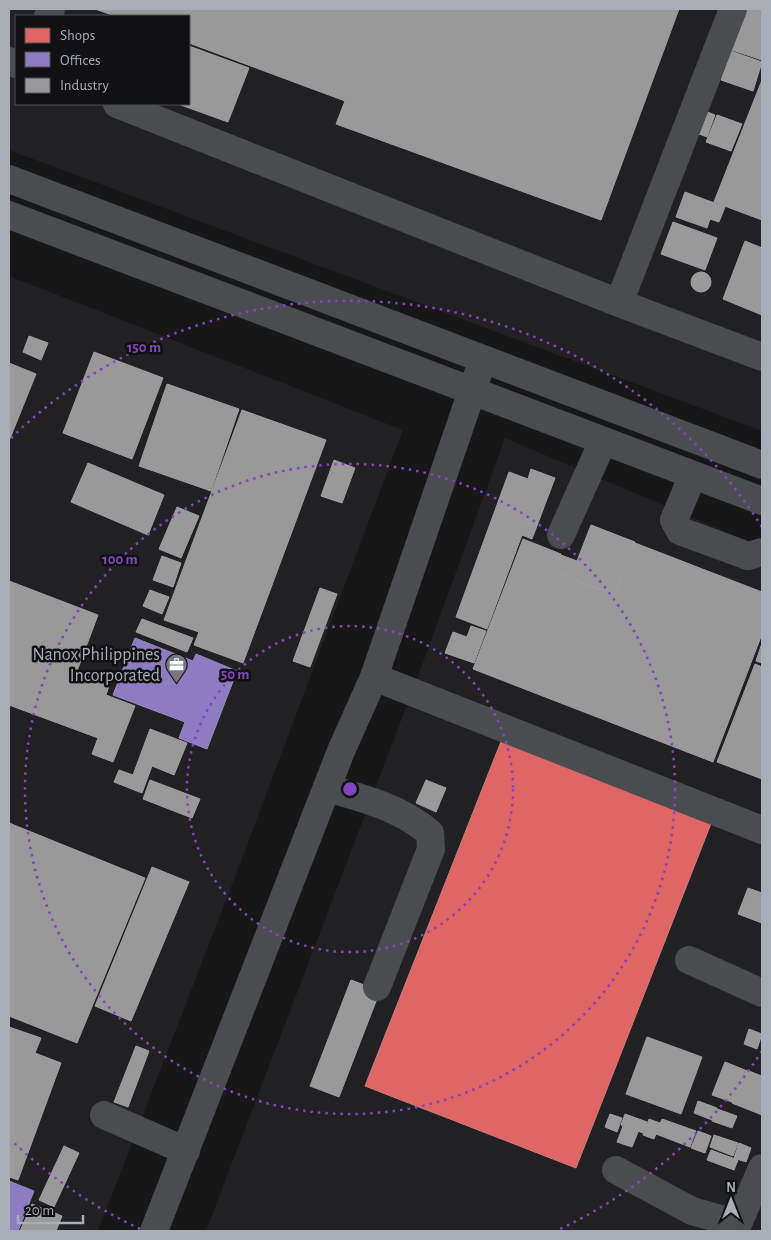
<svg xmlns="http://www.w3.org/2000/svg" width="771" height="1240" viewBox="0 0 771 1240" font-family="'Alegreya Sans',sans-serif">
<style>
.built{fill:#212123;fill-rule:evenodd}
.shops{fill:#e06666;stroke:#cf7b7f}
.offices{fill:#8e7cc3;stroke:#968bc0}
.industry{fill:#999;stroke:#9e9fa2}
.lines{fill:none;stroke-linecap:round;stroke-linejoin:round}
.minor{stroke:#4b4c50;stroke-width:28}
.ring{fill:none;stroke:#8446be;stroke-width:2.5;stroke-dasharray:2.5 5}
.labels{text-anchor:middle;stroke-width:5;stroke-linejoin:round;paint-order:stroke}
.poi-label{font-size:18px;fill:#a8adb8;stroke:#111113;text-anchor:end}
.centre{fill:#8446be;stroke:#111113;stroke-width:2.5}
.ring-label{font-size:15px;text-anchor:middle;font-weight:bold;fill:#8446be;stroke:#111113;stroke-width:5;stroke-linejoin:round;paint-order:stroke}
</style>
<rect width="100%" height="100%" fill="#171717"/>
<path class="built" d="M9 9H762V431L9 150ZM16 16H189V104H16Z
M9 276 403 430 240 864 98 1231H9Z
M505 438 762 547V1231H206L418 676Z"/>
<path class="shops" d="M502 739 712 821 576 1168 365 1086Z"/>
<path class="offices" d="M135 638 193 661 196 654 237 671 207 749 179 738 185 722 113 695Z
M9 1181 34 1191 18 1231H9Z"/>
<path class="industry" d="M95 9H679L601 220 336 124 345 101 189 43V16H115Z
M744 9H762V60L729 49Z
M189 46 249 68 228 122 178 104H189Z
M731 51 762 62 753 91 721 80Z
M762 80V220L714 202Z
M703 110 715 115 707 137 694 132Z
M717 115 742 124 731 151 706 142Z
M685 192 725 207 719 222 710 219 707 228 676 217Z
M673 222 717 238 705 270 661 254Z
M745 241 762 248V315L723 299Z
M691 282a10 10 0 1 1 20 0a10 10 0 1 1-20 0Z
M29 336 48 343 41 360 23 352Z
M94 352 163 378 132 459 63 433Z
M9 363 36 374 9 441Z
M167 384 239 409 211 491 139 466Z
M242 410 326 440 243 663 194 645 199 632 164 620Z
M334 460 355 468 342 503 321 496Z
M88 463 164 495 148 535 71 502Z
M531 469 555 478 532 539 522 535 487 629 456 617 509 472 528 479Z
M177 507 199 516 181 558 159 549Z
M591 525 635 542 615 595 554 572 561 555 577 561Z
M523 539 561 554 554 572 615 595 635 543 762 592V634L713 762 473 669Z
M162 556 181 563 173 587 153 580Z
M9 581 98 615 77 671 110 683 106 695 135 706 113 762 92 754 98 738 9 705Z
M320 588 337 594 310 667 293 661Z
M150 590 169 597 162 614 143 606Z
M142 619 193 638 187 652 136 632Z
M471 626 486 631 474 663 445 653 453 632 467 637Z
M762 643V663L756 661Z
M755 664 762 667V779L717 762Z
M150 729 187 743 174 775 152 766 142 793 114 782 119 770 133 775Z
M150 780 200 799 192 818 143 799Z
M426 780 446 788 436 812 416 803Z
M9 823 145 878 77 1043 9 1016Z
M152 867 189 882 131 1021 95 1006Z
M748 888 762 893V923L738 914Z
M351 980 380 991 339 1097 310 1086Z
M9 1027 41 1038 35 1053 61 1063 18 1180 9 1177Z
M749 1029 762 1034 757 1049 744 1044Z
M647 1037 702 1057 681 1114 626 1094Z
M136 1046 149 1051 128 1107 114 1102Z
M725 1062 745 1070 732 1102 712 1095Z
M746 1070 762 1076V1115L732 1103Z
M698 1101 717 1108 712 1120 694 1113Z
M717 1109 737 1116 732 1128 712 1121Z
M610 1114 622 1118 617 1132 605 1127Z
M625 1114 647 1122 643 1133 621 1125Z
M649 1119 660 1123 654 1139 643 1135Z
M662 1119 696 1131 690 1147 656 1134Z
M623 1126 638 1132 632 1147 617 1142Z
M698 1131 711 1136 705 1153 691 1148Z
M714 1135 738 1143 733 1156 710 1147Z
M739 1143 751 1148 746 1162 734 1158Z
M64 1146 79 1153 54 1207 39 1200Z
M711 1150 738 1160 734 1170 707 1160Z
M32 1204 62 1216 56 1231H20Z"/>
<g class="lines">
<path class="minor" d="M48 16 51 9
M9 61 16 64
M117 104 619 303 762 357
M9 179 762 465
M9 215 762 501
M619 303 733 9
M693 475 674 520 680 531 748 556 762 552
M561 535 603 441
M374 677 762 830
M327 788C363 798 401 808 430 833L431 849 377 987
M689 960 762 993
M104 1115 186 1151
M616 1170 692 1211 738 1224
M154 1231 341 751 374 677 483 359
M735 1231 762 1168"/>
</g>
<g class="ring">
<circle cx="350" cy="789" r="163"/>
<circle cx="350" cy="789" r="325"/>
<path d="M762 1051A488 488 0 0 1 560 1229M140 1229A488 488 0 0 1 11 1140M11 438A488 488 0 0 1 762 527"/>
</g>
<defs>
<symbol id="office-pin" viewBox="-11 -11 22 30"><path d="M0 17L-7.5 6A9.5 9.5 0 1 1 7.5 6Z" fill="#757880" stroke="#111113"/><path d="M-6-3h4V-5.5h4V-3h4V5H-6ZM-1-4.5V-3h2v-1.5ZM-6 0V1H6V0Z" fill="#fff"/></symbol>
</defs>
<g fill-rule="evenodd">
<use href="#office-pin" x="164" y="652" width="25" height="34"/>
</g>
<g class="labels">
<g class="poi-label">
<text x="160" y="660">Nanox Philippines<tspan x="160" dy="21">Incorporated</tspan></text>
</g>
</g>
<circle cx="350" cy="789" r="8" class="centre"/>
<g class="ring-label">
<text x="144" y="352">150 m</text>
<text x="120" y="564">100 m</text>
<text x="235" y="679">50 m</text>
</g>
<rect width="771" height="1240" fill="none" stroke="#a8adb8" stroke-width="20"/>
<rect x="15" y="15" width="175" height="90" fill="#111113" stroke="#4d4f55"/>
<rect x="25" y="28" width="25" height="15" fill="#e06666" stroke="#4d4f55"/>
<text x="60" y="40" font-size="15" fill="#a8adb8">Shops</text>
<rect x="25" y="52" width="25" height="15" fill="#8e7cc3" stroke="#4d4f55"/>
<text x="60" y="65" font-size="15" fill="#a8adb8">Offices</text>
<rect x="25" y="78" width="25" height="15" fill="#999999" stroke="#4d4f55"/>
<text x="60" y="90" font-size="15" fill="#a8adb8">Industry</text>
<g transform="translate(731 1200)" stroke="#111113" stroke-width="4" paint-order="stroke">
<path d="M0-4L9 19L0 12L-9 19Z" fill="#a8adb8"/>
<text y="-8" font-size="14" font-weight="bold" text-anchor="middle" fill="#a8adb8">N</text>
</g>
<path d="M18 1215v8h65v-8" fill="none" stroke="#a8adb8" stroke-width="2.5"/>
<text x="25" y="1215" font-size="15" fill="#a8adb8" stroke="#111113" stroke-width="4" paint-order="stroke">20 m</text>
</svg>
